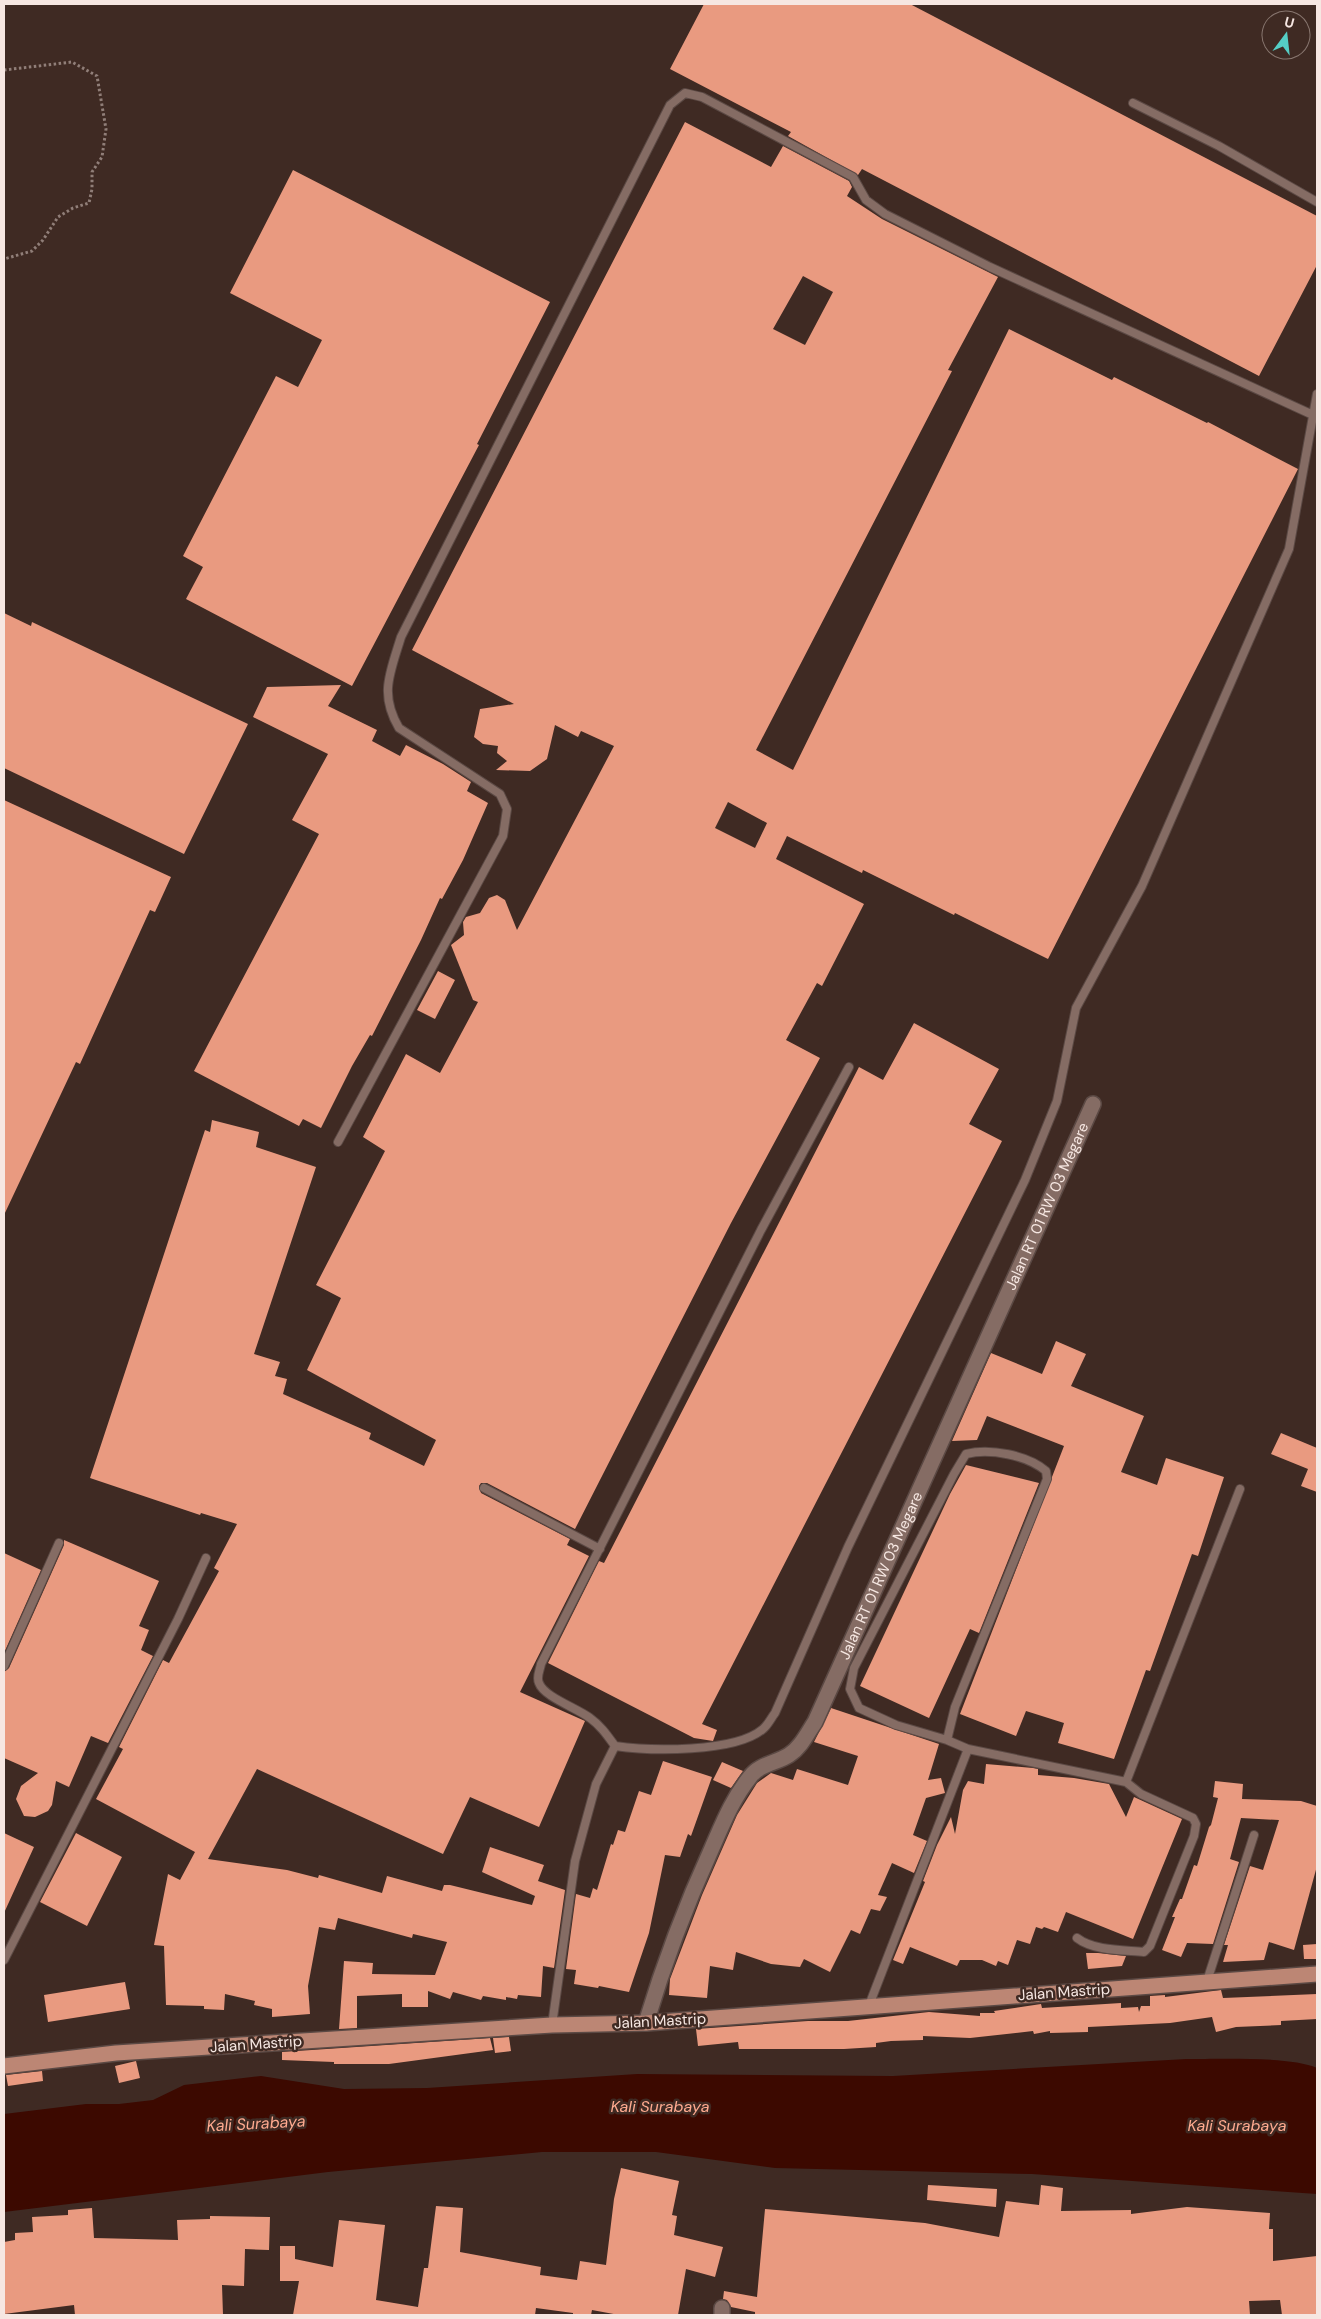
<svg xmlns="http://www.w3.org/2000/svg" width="1321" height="2319" viewBox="0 0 1321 2319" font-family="'DM Sans',sans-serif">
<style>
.water{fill:#3c0900}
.building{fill:#e99a80;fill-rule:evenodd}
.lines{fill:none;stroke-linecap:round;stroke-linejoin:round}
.lane-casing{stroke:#5b4944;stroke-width:10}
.street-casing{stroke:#5b4944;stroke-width:18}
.primary-casing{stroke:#5b4944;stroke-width:18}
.path{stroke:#907e78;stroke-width:3;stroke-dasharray:2.5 2.5;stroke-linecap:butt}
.lane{stroke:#856c64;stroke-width:8}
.street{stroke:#856c64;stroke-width:15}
.primary{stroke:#bc8674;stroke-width:15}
.labels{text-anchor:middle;stroke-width:5;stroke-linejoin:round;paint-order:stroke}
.street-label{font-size:15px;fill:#f6e7e2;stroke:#3f2a23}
.water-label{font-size:16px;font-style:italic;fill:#ffab90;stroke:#3f2a23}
</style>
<rect width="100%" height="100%" fill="#3f2a23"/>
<path class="water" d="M1186 2059C1218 2059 1291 2056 1317 2068V2194L1032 2174 775 2168 656 2152H542L328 2172 4 2212V2114L86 2104H119L153 2100 184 2085 261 2076 344 2089 427 2088 637 2074 893 2076Z"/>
<path class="building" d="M704 4H910L1317 216V265L1259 376 862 169 858 175 788 136 791 132 670 69Z
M685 122 771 167 783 146 849 181 852 187 847 196 882 219 998 277 948 370 952 371 756 750 793 770 1009 329 1112 380 1114 377 1207 423 1208 422 1298 469 1048 959 955 913 954 915 863 870 862 873 787 836 776 859 864 904 822 986 817 983 786 1040 820 1058 731 1223 575 1529 487 1483H481L479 1486 481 1493 570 1539 567 1545 589 1556 520 1692 585 1721 539 1827 470 1797 443 1854 257 1769 208 1859 287 1870 318 1878 319 1875 382 1893 387 1876 442 1891 444 1885H450L532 1905 535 1896 482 1872 490 1847 544 1865 538 1881 565 1890 554 1968 543 1966 541 1997 518 1995 517 1999 506 1997V2000L483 1996 481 2000 453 1992 450 1999 428 1991V2007H402V1994L357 1996V2028L339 2029 344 1961 373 1963 372 1974 435 1975 447 1942 413 1934 412 1938 338 1918 335 1930 319 1927 308 1986 310 2014 272 2017V2009L254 2005 255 2001 225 1994 224 2010 204 2009V2006L166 2005 164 1946 154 1945 168 1874 180 1880 195 1852 96 1799 123 1749 119 1747 163 1660 169 1663 219 1571 214 1568 237 1524 201 1513 200 1515 90 1478 205 1130 210 1132 212 1120 259 1132 256 1147 316 1167 254 1354 280 1362 275 1376 287 1379 283 1394 371 1433 369 1439 424 1466 436 1440 307 1370 341 1298 316 1285 385 1151 363 1137 406 1054 440 1073 478 1002 473 1000 451 945 464 935 463 922 466 917 480 913 489 898 497 895 505 900 517 930 614 746 581 731 578 737 555 725 547 759 530 771 496 770 507 761 497 753 498 746 483 744 474 737 480 709 514 704 412 650ZM803 276 833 292 805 345 773 329ZM728 802 767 823 755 848 715 828Z
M293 170 550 302 477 444 479 445 352 686 186 599 203 567 183 556 276 376 298 387 322 340 230 293Z
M4 613 31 626 32 622 248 724 184 854 4 768Z
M341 685 328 706 377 730 372 741 400 756 406 745 443 764 471 782 467 791 488 803 463 860 442 899 440 898 421 940 372 1036 370 1035 352 1066 321 1128 303 1119 299 1126 194 1071 319 834 292 820 328 754 253 717 267 687Z
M4 800 171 877 155 912 150 910 80 1064 76 1062 4 1215Z
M438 971 455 980 435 1019 417 1010Z
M914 1023 999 1069 969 1124 1002 1141 702 1724 717 1730 713 1741 694 1738 548 1663 599 1561 604 1563 859 1067 883 1080Z
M1056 1341 1086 1354 1071 1386 1144 1416 1121 1472 1157 1485 1166 1458 1224 1477 1198 1556 1192 1554 1150 1671 1146 1670 1114 1759 1058 1743 1064 1723 1026 1711 1016 1736 960 1714 1064 1446 987 1416 977 1440 952 1441 991 1353 1042 1374Z
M1281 1433 1317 1448V1492L1301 1486 1308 1469 1271 1454Z
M966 1465 1039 1483 979 1633 970 1629 929 1718 860 1686 950 1494Z
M64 1540 159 1581 139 1626 149 1630 141 1650 153 1656 108 1743 91 1736 69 1787 56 1781 52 1805 48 1811 35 1817 24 1816 16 1799 21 1786 38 1773 4 1758V1672L9 1668 64 1545Z
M4 1553 41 1570 4 1653Z
M831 1708 939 1744 928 1780 941 1778 945 1793 926 1798 913 1835 927 1841 914 1873 892 1863 878 1895 887 1897 880 1911 871 1909 860 1934 851 1930 830 1972 804 1959 800 1967 771 1964 736 1952 733 1970 710 1966 707 1998 669 1995 670 1979 702 1895 737 1815 757 1783 771 1773 793 1780 797 1769 848 1785 858 1756 814 1742Z
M663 1761 712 1777 691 1836 688 1834 680 1857 665 1855 649 1933 629 1992 599 1986 598 1988 574 1984 576 1970 566 1969 576 1894 590 1898 593 1888 597 1890 611 1844 613 1845 618 1830 625 1832 639 1791 651 1795Z
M722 1762 743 1771 731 1788 713 1780Z
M986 1764 1033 1768 1038 1769V1775L1074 1778 1109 1784 1126 1817 1134 1797 1182 1819 1133 1939 1066 1912 1058 1932 1044 1927 1042 1929 1036 1927 1030 1944 1017 1940 1008 1965 998 1961 996 1966 982 1960H960L957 1966 910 1947 903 1964 893 1960 925 1882 923 1881 937 1845 951 1817 955 1834 963 1790 968 1781 984 1784Z
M1215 1781 1243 1784 1242 1799 1301 1801 1317 1806V1866L1294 1950 1269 1942 1264 1960 1223 1962 1228 1945H1224L1250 1866 1263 1870 1279 1820 1241 1818 1230 1859 1239 1862 1213 1944 1187 1943 1181 1957 1162 1950 1175 1917H1172L1180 1899H1182L1194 1865 1197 1866 1209 1827 1211 1825 1218 1798 1213 1797Z
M4 1833 34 1847 4 1913Z
M76 1833 122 1857 87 1926 40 1902Z
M1317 1944V1959H1304L1303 1945Z
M1086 1953H1098L1126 1956 1122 1966 1088 1969Z
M125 1982 130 2009 48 2022 44 1995Z
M1221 1990 1223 1998 1317 1994V2019L1281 2021V2025L1236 2027 1216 2032 1212 2017 1170 2023 1088 2027V2032L1050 2033V2031L1034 2034 1033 2031 970 2038 923 2036V2040L891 2041 876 2043V2047L844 2049H739L738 2042 698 2046 696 2029 808 2021H848L929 2012 980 2016V2013H995L994 2011 1041 2004 1042 2008 1121 2003V2008L1138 2007 1139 2012 1141 2006H1150V1996L1165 1995V1997Z
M509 2037 511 2051 495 2053 493 2038Z
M490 2038 493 2050 389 2064H334V2062L282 2060V2052Z
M136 2061 140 2078 119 2083 115 2066Z
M42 2071 43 2081 8 2086 6 2075Z
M621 2168 679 2181 672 2215 677 2216 674 2235 723 2247 715 2277 686 2269 678 2315H619L592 2310 591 2315H573V2313L536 2308 535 2315H293L299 2281H280V2246H295V2259L333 2267 339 2220 385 2225 376 2300 418 2307 424 2268H428L436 2206 463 2208 460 2252 541 2267 540 2275 577 2280 580 2261 606 2265 614 2199Z
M928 2185 997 2189 996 2207 927 2200Z
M1041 2185 1063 2188 1061 2211 1131 2210V2214L1187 2207 1270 2213 1269 2229H1273V2261L1317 2256V2315H1282L1280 2300 1249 2301 1250 2315H755V2312L731 2307 727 2300 723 2299 724 2291 757 2297 765 2209 925 2223 999 2237 1006 2201 1039 2205Z
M92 2208 94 2238 178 2240 177 2220 210 2219V2216L270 2217 269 2250 245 2249 244 2286 222 2285 223 2315H75L74 2305 4 2314V2242L15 2240V2233L33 2232 32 2217 68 2215V2210Z"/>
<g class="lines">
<defs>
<path id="lane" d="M1133 103 1219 146 1317 202
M338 1142 503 836 507 809 500 794 399 728C379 694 390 673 401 637L670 105 685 93 702 97 853 177 866 200 885 214 990 267 1313 415
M484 1488 600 1549
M4 1666 59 1543
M947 1740 896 1725 859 1708 850 1689 854 1668 954 1474 966 1454C990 1448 1027 1455 1046 1471L1047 1479 955 1707 947 1740 968 1749 1126 1782 1240 1489
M615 1746C650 1751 735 1753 763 1729 768 1725 771 1718 775 1713L848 1547 1025 1180 1057 1101 1076 1008 1142 886 1289 549 1317 394
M1077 1938C1094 1951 1123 1950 1144 1952L1150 1946 1194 1836 1196 1824 1193 1818 1141 1794 1126 1782
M4 1960 178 1619 206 1558
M1207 1981 1254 1835
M868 2008 968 1749
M552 2025 575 1861 596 1784 615 1746C607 1735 601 1726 590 1718 577 1708 544 1697 539 1683 536 1677 540 1670 541 1664L761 1230 849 1067"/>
<g id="street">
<path id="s1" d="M646 2023C664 1963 686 1905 712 1848 723 1823 733 1798 750 1777 759 1764 777 1763 789 1755 801 1747 807 1734 815 1722L1093 1104"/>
<path d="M722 2315V2308"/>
</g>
<path id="primary" d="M4 2066 116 2053 552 2025 646 2023 1317 1974"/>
</defs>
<use href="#lane" class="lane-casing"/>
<use href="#street" class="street-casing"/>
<use href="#primary" class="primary-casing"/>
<path class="path" d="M4 70 72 62 97 76 106 129 102 157 92 172V189L89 203 73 208 58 217 43 240 32 251 4 259"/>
<use href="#lane" class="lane"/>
<use href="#street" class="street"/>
<use href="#primary" class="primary"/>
</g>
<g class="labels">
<g class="street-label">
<text dy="5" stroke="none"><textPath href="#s1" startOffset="921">Jalan RT 01 RW 03 Megare</textPath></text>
<text dy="5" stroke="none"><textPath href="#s1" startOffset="516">Jalan RT 01 RW 03 Megare</textPath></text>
<text transform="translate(1064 1992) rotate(-4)" y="5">Jalan Mastrip</text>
<text transform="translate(660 2021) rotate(-3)" y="5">Jalan Mastrip</text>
<text transform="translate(256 2044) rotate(-4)" y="5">Jalan Mastrip</text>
</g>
<g class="water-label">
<text x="660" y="2112">Kali Surabaya</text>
<text transform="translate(256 2123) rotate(-3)" y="6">Kali Surabaya</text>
<text x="1237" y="2131">Kali Surabaya</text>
</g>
</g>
<rect width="1321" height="2319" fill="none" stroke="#f6e7e2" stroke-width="10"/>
<g transform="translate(1286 35) rotate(15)"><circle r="24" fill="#3f2a23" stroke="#88766f"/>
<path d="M0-4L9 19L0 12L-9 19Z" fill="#55cec5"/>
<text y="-8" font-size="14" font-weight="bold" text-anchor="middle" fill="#f6e7e2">U</text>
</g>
</svg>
